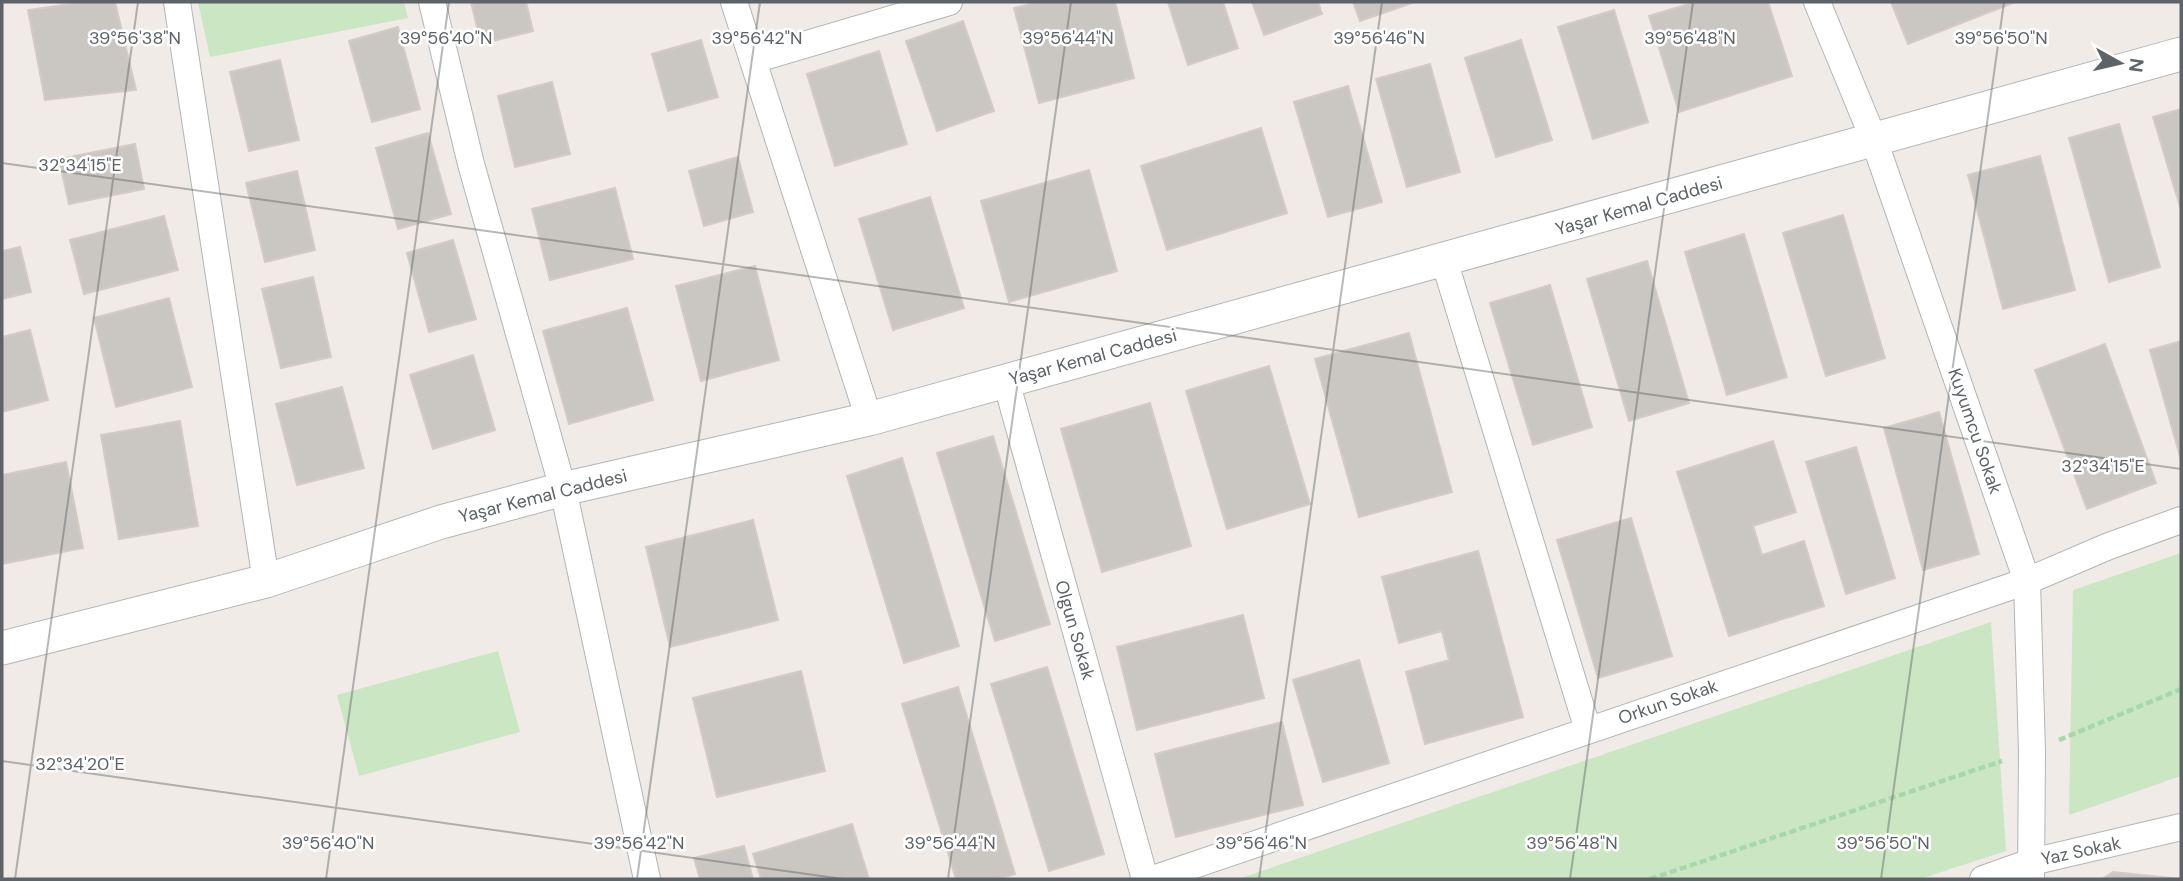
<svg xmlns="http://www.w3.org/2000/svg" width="2183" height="881" viewBox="0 0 2183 881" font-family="'DM Sans',sans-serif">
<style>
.green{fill:#cbe6c3}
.building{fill:#cac6c2;stroke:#d4ccc4;stroke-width:2}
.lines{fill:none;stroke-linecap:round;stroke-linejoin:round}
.minor-casing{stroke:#b1b5b8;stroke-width:28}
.tertiary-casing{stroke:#b1b5b8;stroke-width:35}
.path{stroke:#a6d8a9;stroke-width:4.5;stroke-dasharray:7 3.5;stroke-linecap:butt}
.minor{stroke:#fff;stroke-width:26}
.tertiary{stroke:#fff;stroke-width:33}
.ticks{fill:none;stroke:#5d6366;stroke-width:2;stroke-opacity:0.45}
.labels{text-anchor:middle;stroke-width:5;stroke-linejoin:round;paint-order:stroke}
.street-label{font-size:18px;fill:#5d6366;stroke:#fff}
.ticks-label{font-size:18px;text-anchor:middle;fill:#5d6366;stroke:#fff;stroke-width:5;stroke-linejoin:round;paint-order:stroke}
</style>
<rect width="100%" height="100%" fill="#f0ebe6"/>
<path class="green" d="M198 2H404L408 18 210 57Z
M2181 553V776L2069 815 2073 590Z
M1991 622 2006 851 1920 879H1238Z
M498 651 520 732 359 776 337 695Z"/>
<path class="building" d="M84 2H115L136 90 45 100 28 10Z
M471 2H526L533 31 481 44Z
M1039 2H1115L1134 78 1039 103 1014 8Z
M1168 2H1223L1238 48 1188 65Z
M1252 2H1318L1322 14 1264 35Z
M1353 2H1412V3L1360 21Z
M1695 2H1768L1792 76 1679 112 1649 16Z
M1891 2H2015L1908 44Z
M1614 10 1648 122 1593 139 1558 27Z
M963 21 994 111 937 131 906 41Z
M398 27 420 109 372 122 349 41Z
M701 40 718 97 668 111 652 54Z
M1521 40 1552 140 1496 157 1465 58Z
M879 51 907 144 835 166 807 74Z
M280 60 299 140 249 151 230 72Z
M1430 64 1460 172 1407 187 1376 79Z
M552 82 570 154 515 167 498 96Z
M1348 86 1382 202 1328 217 1294 102Z
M2181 109V210L2153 117Z
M2119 124 2160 267 2109 282 2069 138Z
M1261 128 1287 213 1167 250 1141 166Z
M428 133 451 214 398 229 376 148Z
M135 144 144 189 69 204 59 159Z
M2040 156 2075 290 2003 309 1968 175Z
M738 157 753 212 704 226 689 171Z
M1089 170 1117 271 1009 302 981 201Z
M297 171 315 250 265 262 246 183Z
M615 188 633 259 550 280 532 209Z
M930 197 964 308 893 330 859 219Z
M1843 215 1885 358 1826 376 1783 233Z
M164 216 178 270 84 294 70 240Z
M1744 234 1787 377 1727 395 1685 252Z
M453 240 476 319 429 332 407 253Z
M20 247 31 292 2 299V251Z
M1647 261 1689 403 1629 421 1587 279Z
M755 266 779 360 701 381 676 286Z
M313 277 331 357 281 368 262 289Z
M1550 285 1592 427 1533 445 1490 303Z
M169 298 192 387 116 407 94 318Z
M627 308 653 400 569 424 543 331Z
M30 330 48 400 2 412V337Z
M1409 333 1452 492 1359 517 1315 359Z
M2181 341V460L2150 350Z
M2105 344 2156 483 2087 509 2035 370Z
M473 355 495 430 433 449 410 375Z
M1269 366 1310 504 1227 529 1186 391Z
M342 387 364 468 297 485 276 404Z
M1150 403 1191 546 1102 572 1061 429Z
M1939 412 1979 554 1923 570 1884 428Z
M180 421 198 526 119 539 101 435Z
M993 436 1050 624 995 641 937 453Z
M1773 441 1796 512 1753 526 1762 555 1804 541 1824 606 1729 636 1677 472Z
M1856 447 1895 578 1846 594 1806 462Z
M902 458 959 646 904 663 847 476Z
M66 462 83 548 2 564V475Z
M1631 518 1672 656 1598 678 1557 540Z
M753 520 778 620 670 647 646 547Z
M1478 551 1523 717 1425 744 1406 672 1449 660 1442 631 1399 643 1382 577Z
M1243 615 1264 698 1137 730 1117 647Z
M1359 660 1389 763 1323 782 1293 680Z
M1047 667 1104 854 1049 871 991 684Z
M801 671 825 771 717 797 693 698Z
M958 687 1015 874 998 879H956L902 704Z
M1282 722 1303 805 1176 837 1155 754Z
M852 824 869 879H761L753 854Z
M744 846 753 879H700L694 858Z
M2113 872 2181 879H2102Z"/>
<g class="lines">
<defs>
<path id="minor" d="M177 2 266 581
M432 2 471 164 563 489 647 879
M734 2 869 419
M1817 2 1874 140 2027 581 2032 751 2031 879
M753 60 949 2
M1444 260 1588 730
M1006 381 1145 879
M1153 879 2027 581 2109 546 2181 520
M1983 879 2031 862 2181 827"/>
<path id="tertiary" d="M2 648 266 581 441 522 563 489 869 419 2181 54"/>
</defs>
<use href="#minor" class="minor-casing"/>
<use href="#tertiary" class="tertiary-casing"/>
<path class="path" d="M2059 740 2181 689
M1650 879 2002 761"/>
<use href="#minor" class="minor"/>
<use href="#tertiary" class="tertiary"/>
</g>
<path class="ticks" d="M2 163 2181 469M2 761 843 879M15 879 138 2M326 879 449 2M637 879 760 2M948 879 1071 2M1259 879 1382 2M1570 879 1693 2M1881 879 2004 2"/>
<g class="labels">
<g class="street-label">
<text transform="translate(1639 206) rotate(-16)" y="6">Yaşar Kemal Caddesi</text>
<text transform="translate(1093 357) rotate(-15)" y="6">Yaşar Kemal Caddesi</text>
<text transform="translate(1975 431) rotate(71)" y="6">Kuyumcu Sokak</text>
<text transform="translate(543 496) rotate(-14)" y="6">Yaşar Kemal Caddesi</text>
<text transform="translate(1075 630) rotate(74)" y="6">Olgun Sokak</text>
<text transform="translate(1668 702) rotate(-19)" y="6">Orkun Sokak</text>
<text transform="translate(2081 851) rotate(-12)" y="6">Yaz Sokak</text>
</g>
</g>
<g class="ticks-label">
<text x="135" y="44">39°56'38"N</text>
<text x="446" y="44">39°56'40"N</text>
<text x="757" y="44">39°56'42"N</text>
<text x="1068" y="44">39°56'44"N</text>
<text x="1379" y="44">39°56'46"N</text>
<text x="1690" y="44">39°56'48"N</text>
<text x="2001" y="44">39°56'50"N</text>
<text x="80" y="171">32°34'15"E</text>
<text x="2103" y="472">32°34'15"E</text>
<text x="80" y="770">32°34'20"E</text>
<text x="328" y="849">39°56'40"N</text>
<text x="639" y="849">39°56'42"N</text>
<text x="950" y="849">39°56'44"N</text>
<text x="1261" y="849">39°56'46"N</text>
<text x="1572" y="849">39°56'48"N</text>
<text x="1883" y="849">39°56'50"N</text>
</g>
<rect width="2183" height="881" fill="none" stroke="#5d6366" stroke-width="7"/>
<g transform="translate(2120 63) rotate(98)" stroke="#ffffff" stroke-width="5" paint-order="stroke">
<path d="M0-5L12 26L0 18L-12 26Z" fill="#5d6366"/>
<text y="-10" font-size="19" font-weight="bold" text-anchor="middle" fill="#5d6366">N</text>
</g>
</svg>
